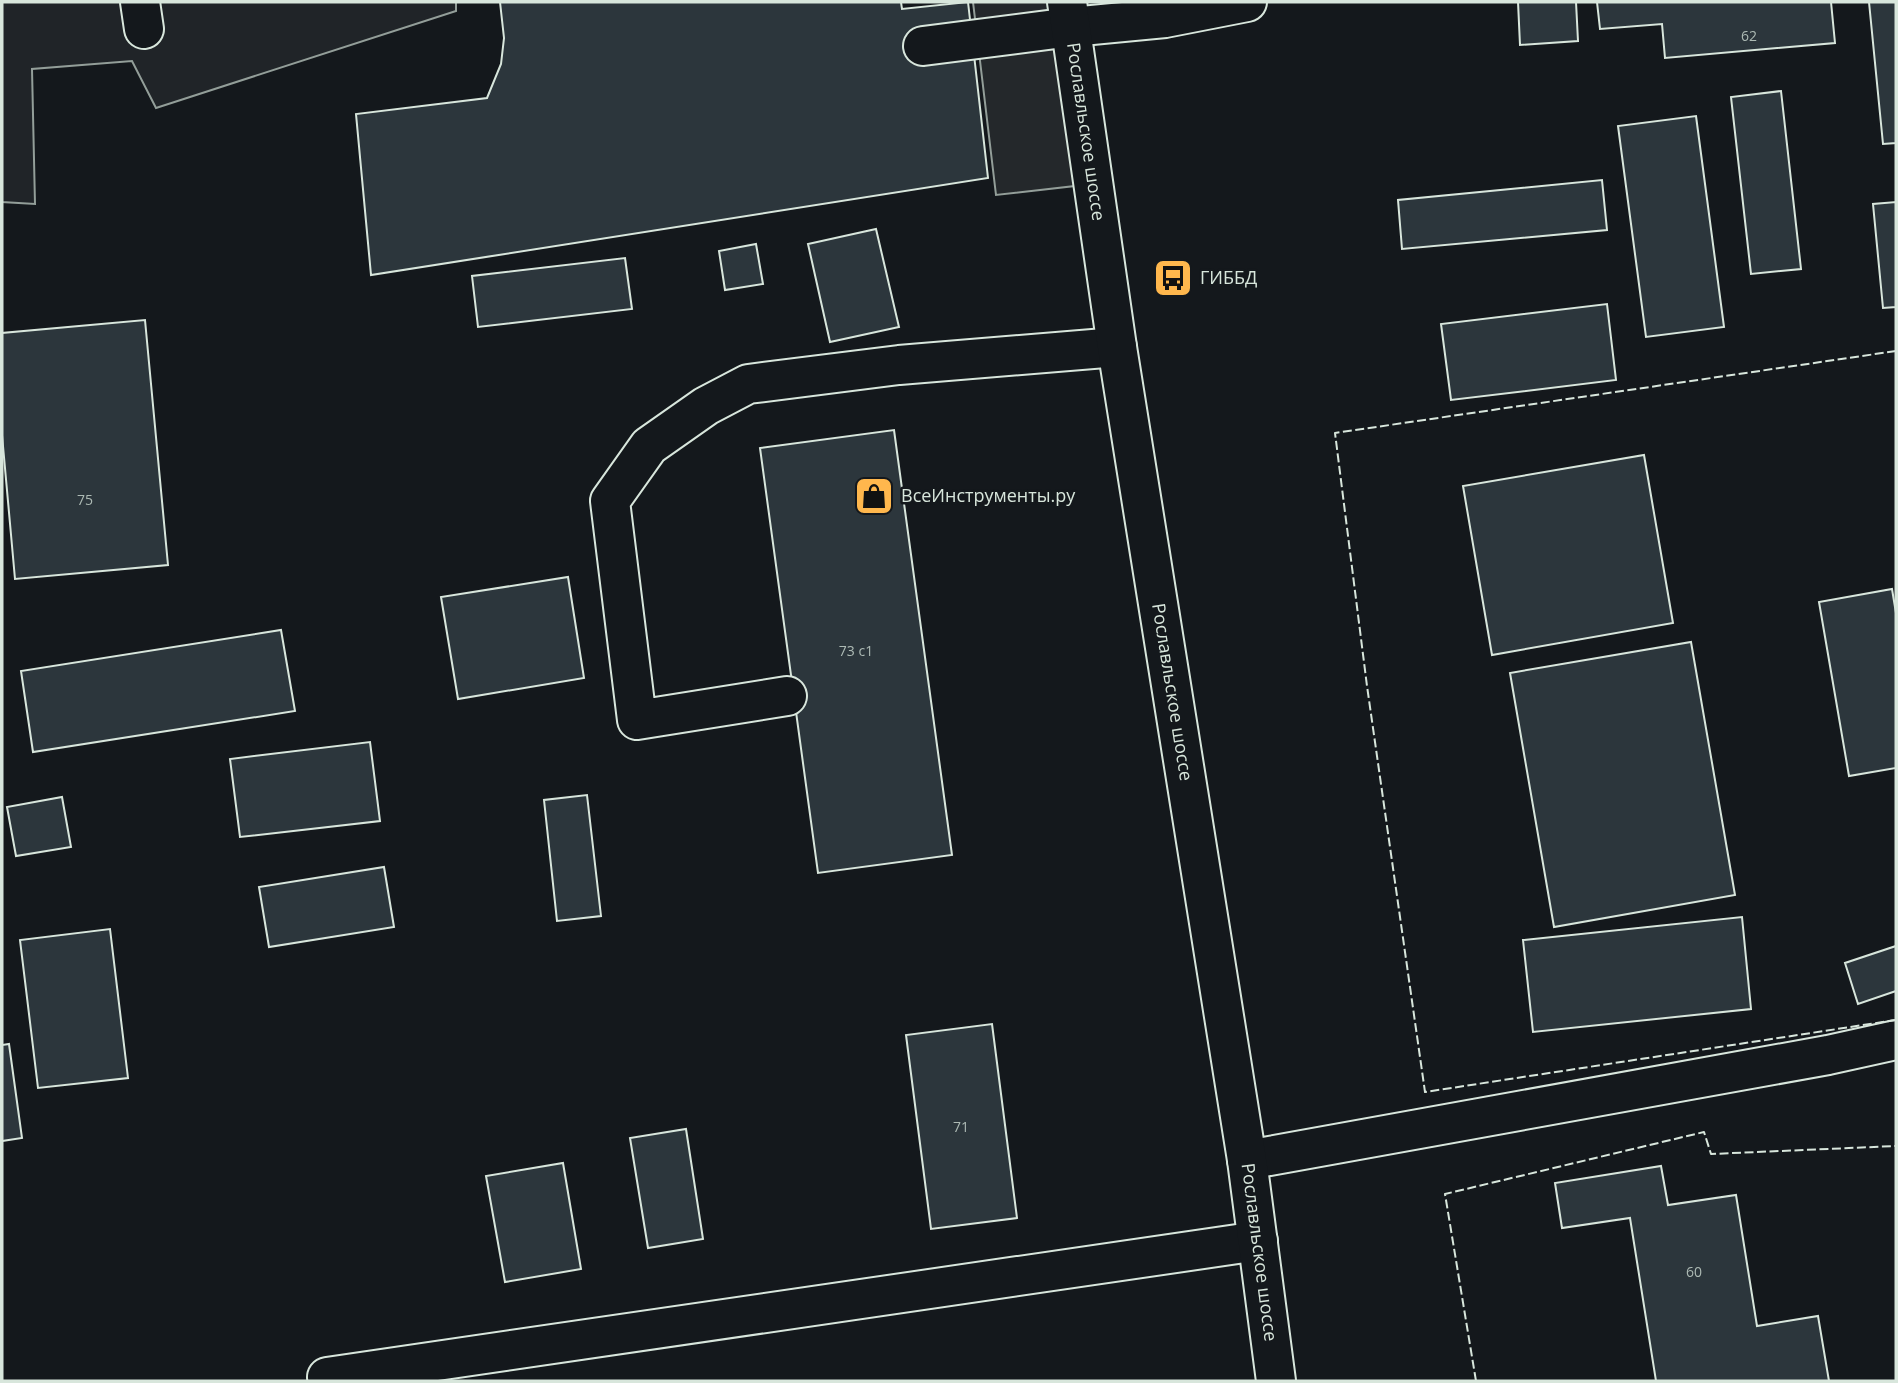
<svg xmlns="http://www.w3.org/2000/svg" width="1898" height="1383" viewBox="0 0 1898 1383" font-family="'Open Sans',sans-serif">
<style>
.green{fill:#202428;stroke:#939e99;stroke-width:2}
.parking{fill:#24282b;stroke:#939e99;stroke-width:2}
.building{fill:#2c363c;stroke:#d8e6dc;stroke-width:2}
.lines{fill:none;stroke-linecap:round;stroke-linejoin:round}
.minor-casing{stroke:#d8e6dc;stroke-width:42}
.major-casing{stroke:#d8e6dc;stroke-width:42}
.minor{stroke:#14181c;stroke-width:38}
.major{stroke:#14181c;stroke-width:38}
.fence{stroke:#d8e6dc;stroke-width:2;stroke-dasharray:9 3.5;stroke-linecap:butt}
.labels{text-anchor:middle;stroke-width:5;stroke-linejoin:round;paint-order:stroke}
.number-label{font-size:14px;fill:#adbab4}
.street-label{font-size:18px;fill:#d8e6dc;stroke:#14181c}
.poi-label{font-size:18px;fill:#d8e6dc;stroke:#14181c;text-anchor:start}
</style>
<rect width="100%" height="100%" fill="#14181c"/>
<path class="green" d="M2 2H456V11L156 108 132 61 32 69 35 204 2 202Z"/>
<path class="parking" d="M973 2H1067L1092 184 996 195Z"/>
<path class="building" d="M500 2H901L902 9 968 2 988 178 371 275 356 114 487 98 501 64 504 38Z
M1518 2H1576L1578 41 1520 45Z
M1597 2H1831L1835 43 1665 58 1662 24 1600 29Z
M1869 2H1896V143L1883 144Z
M1781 91 1801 269 1751 274 1731 97Z
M1696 116 1724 327 1646 337 1618 126Z
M1602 180 1607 230 1402 249 1398 200Z
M1896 202V307L1883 308 1873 204Z
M876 229 899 327 830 342 808 244Z
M756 244 763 284 725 290 719 251Z
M625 258 632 309 478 327 472 276Z
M1607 304 1616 380 1451 400 1441 324Z
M145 320 168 565 15 579 2 435V333Z
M894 430 952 855 818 873 760 448Z
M1644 455 1673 623 1492 655 1463 486Z
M568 577 584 678 458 699 441 597Z
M1892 589 1896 613V768L1849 776 1819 602Z
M281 630 295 711 33 752 21 671Z
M1691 642 1735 895 1554 927 1510 673Z
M370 742 380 821 240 837 230 759Z
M587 795 601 916 557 921 544 800Z
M62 797 71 847 16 856 7 807Z
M384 867 394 927 269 947 259 887Z
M1742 917 1751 1009 1533 1032 1523 940Z
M110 929 128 1078 38 1088 20 940Z
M1896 946V991L1858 1004 1845 963Z
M992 1024 1017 1218 931 1229 906 1035Z
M9 1044 22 1138 2 1141V1045Z
M686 1129 703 1239 648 1248 630 1138Z
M563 1163 581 1269 505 1282 486 1176Z
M1661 1166 1668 1205 1736 1195 1757 1326 1818 1316 1829 1381H1656L1630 1218 1562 1228 1555 1183Z"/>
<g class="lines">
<defs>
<path id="minor" d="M140 2 144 29
M923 46 1071 27 1165 18 1247 2
M787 696 637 720 610 501 649 446 706 406 748 384 899 365 1117 347
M1247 1160 1828 1055 1896 1040
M327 1377 1258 1241"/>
<g id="major">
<path id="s1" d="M1067 2 1117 347 1247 1160 1276 1381"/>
</g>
</defs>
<use href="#minor" class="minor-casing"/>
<use href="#major" class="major-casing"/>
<use href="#minor" class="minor"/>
<use href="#major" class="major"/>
<path class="fence" d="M1896 351 1335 433 1367 686 1425 1092 1896 1020
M1476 1381 1445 1194 1704 1132 1711 1154 1896 1146"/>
</g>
<defs>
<symbol id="bus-square" viewBox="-11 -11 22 22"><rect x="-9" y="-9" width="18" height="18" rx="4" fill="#ffb74d" stroke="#14181c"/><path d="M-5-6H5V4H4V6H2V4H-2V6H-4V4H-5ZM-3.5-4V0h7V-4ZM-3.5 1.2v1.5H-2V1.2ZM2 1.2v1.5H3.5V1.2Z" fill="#111"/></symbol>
<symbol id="shop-square" viewBox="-11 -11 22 22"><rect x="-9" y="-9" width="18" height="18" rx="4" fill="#ffb74d" stroke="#14181c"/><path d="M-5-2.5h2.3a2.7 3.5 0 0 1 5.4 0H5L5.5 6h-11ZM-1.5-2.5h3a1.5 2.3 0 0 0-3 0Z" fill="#111"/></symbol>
</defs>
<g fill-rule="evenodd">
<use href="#bus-square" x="1151" y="256" width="44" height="44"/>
<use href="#shop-square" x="852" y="474" width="44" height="44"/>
</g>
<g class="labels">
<g class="number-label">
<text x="1749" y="41">62</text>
<text x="85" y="505">75</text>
<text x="856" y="656">73 с1</text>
<text x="961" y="1132">71</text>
<text x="1694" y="1277">60</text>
</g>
<g class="street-label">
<text dy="6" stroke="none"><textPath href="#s1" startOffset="131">Рославльское шоссе</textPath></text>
<text dy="6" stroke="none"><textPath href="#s1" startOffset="698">Рославльское шоссе</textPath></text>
<text dy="6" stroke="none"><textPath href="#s1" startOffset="1265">Рославльское шоссе</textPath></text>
</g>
<g class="poi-label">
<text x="1200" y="284">ГИББД</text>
<text x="901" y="502">ВсеИнструменты.ру</text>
</g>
</g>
<rect width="1898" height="1383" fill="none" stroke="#d8e6dc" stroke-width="7"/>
</svg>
